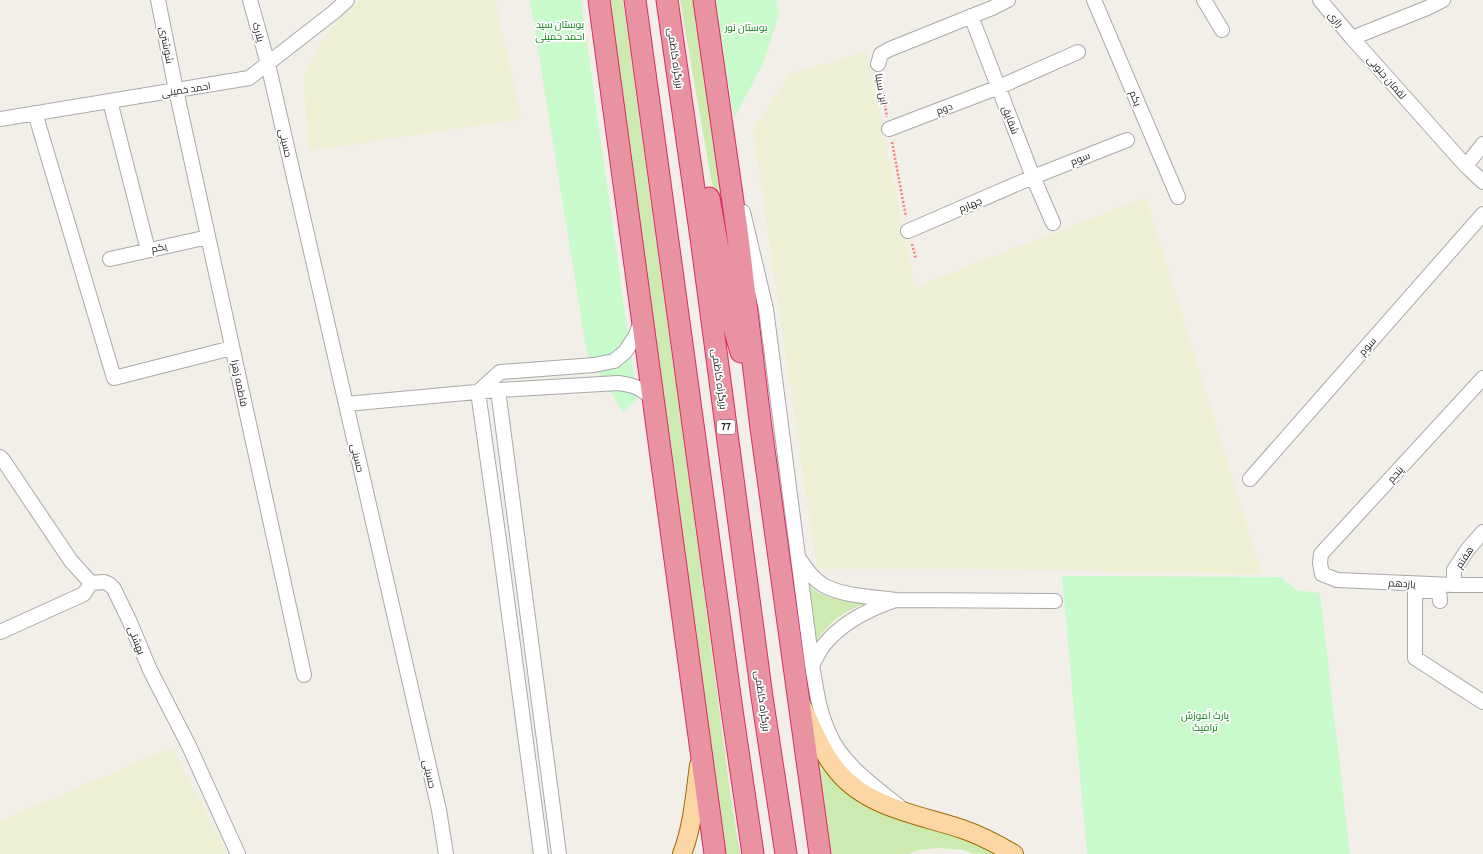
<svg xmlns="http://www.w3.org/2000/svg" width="1483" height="854" viewBox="0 0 1483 854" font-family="Overpass,Cairo,sans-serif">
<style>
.farmland{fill:#eef0d5}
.grass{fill:#cdebb0}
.park{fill:#c8facc}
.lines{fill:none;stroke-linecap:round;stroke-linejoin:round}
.minor-casing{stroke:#a9a9a9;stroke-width:16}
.major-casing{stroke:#a06b00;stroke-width:20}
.highway-casing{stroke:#dc2a67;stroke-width:23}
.path{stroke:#fa8072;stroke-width:2.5;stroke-dasharray:2 2;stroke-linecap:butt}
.minor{stroke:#fff;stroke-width:14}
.major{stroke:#fcd6a4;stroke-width:18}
.highway{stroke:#e892a2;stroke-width:21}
.labels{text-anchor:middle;stroke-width:3.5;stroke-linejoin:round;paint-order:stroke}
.shield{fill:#fff;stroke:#646464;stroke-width:1}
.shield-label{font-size:9px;font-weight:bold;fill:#222}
.street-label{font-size:10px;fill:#222;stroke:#fff}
.park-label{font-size:10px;fill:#0c8416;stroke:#fff}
</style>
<rect width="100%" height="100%" fill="#f2efe9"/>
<path class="farmland" d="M359 0H495L522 119 308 151 304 73 333 23Z
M867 51 915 287 1146 197 1262 574 982 569H817L753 130 790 74Z
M173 747 227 854H0V821Z"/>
<path class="grass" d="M607 0H623L690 486 729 784 740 854H723Z
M680 0H695L726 231 727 251 719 225Z
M807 584C822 600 850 602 871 602 846 609 827 622 814 645Z
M815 747 830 778 853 797 872 809 893 818 977 842 1001 854H975L964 850 939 848 919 850 908 854H829Z"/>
<path class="park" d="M530 0H581L637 399 623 412 587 354Z
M712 0H776L779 15 763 64 734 118Z
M1062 576 1281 577 1296 590 1320 593 1350 854H1087Z"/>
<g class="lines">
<defs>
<path id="minor" d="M158 0 176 90 304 675
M250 0 268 64 439 810 446 854
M1094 0 1178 197
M1204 0 1222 30
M1320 0 1352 38
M1443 0 1427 8 1352 38 1466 166 1483 182
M971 16 1033 177 1053 223
M878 64 881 54 890 49 992 8 1008 0
M110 101 148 250
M35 113 114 378 232 348
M0 119 249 78 334 12 347 0
M889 129 999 87 1078 52
M1466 166 1483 144
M743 212 766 309 812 665C816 688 819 712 829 733 841 763 875 787 900 807
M908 231 1033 177 1127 140
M110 259 208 237
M1483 378 1321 554 1320 563 1322 574 1337 580 1454 585H1483
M498 390 559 854
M478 392 499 540 541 854
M478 392 500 372 594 365 614 361 625 352 635 337 641 322
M346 404 498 390 618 383C635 385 641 388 654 400
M0 457 3 460 71 561 91 583 104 582 109 584 114 589 129 620 150 670 189 746 238 854
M1250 479 1483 214
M800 560C807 570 813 579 823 585 842 596 874 597 896 600L1055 601
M1454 585V570L1468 549 1483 532
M1440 601 1439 591H1415V658L1483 702
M0 632 84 594 91 583
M812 665C816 659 819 651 823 646 841 623 867 610 893 601"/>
<path id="major" d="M803 708C813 730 822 753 838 772 868 808 920 815 962 829 980 835 997 844 1014 854
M682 854C693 826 695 794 699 765"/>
<path id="highway" d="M599 0 715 854
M635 0 732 710 753 854
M667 0 701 238 762 697 786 854
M704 0 737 230 761 428 820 854
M709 198 729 310 741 352"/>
</defs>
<use href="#minor" class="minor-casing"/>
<use href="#major" class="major-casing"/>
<use href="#highway" class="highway-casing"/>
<path class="path" d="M880 77 887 117
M892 142 906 217
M912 244 916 259"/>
<use href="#minor" class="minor"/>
<use href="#major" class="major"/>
<use href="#highway" class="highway"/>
</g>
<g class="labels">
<rect class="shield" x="717" y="420" width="18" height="14" rx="3"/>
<g class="shield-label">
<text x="726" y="430">77</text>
</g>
<g class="street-label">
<text transform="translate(1336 19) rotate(49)" y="4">رازی</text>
<text transform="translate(259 32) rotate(75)" y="4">پلارک</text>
<text transform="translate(167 45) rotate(79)" y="4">شوشتری</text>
<text transform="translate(676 58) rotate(82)" y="4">بزرگراه کاظمی</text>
<text transform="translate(1387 77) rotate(49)" y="4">لقمان جنوبی</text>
<text transform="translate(186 89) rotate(-9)" y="4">احمد خمینی</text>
<text transform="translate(882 89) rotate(80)" y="4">ابن سینا</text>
<text transform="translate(1136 98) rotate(67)" y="4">یکم</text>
<text transform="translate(944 108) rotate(-21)" y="4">دوم</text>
<text transform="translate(1011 120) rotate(69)" y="4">شقایق</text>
<text transform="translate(286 143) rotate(77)" y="4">حسینی</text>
<text transform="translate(1080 158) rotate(-22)" y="4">سوم</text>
<text transform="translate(970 204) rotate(-23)" y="4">چهارم</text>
<text transform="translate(159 247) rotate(-12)" y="4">یکم</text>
<text transform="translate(1367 346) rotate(-49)" y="4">سوم</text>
<text transform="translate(720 379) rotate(82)" y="4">بزرگراه کاظمی</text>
<text transform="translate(240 383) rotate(78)" y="4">فاطمه زهرا</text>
<text transform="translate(358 458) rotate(77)" y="4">حسینی</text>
<text transform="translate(1395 474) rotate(-48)" y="4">پنجم</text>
<text transform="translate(1464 557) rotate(-56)" y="4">هفتم</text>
<text transform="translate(1402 583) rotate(3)" y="4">یازدهم</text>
<text transform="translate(137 640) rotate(68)" y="4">بهشتی</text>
<text transform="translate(763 701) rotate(82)" y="4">بزرگراه کاظمی</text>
<text transform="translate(430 774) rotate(77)" y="4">حسینی</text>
</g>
<g class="park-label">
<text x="560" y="28">بوستان سید<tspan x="560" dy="12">احمد خمینی</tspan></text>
<text x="746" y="31">بوستان نور</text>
<text x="1205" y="719">پارک آموزش<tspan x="1205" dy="12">ترافیک</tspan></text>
</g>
</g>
</svg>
